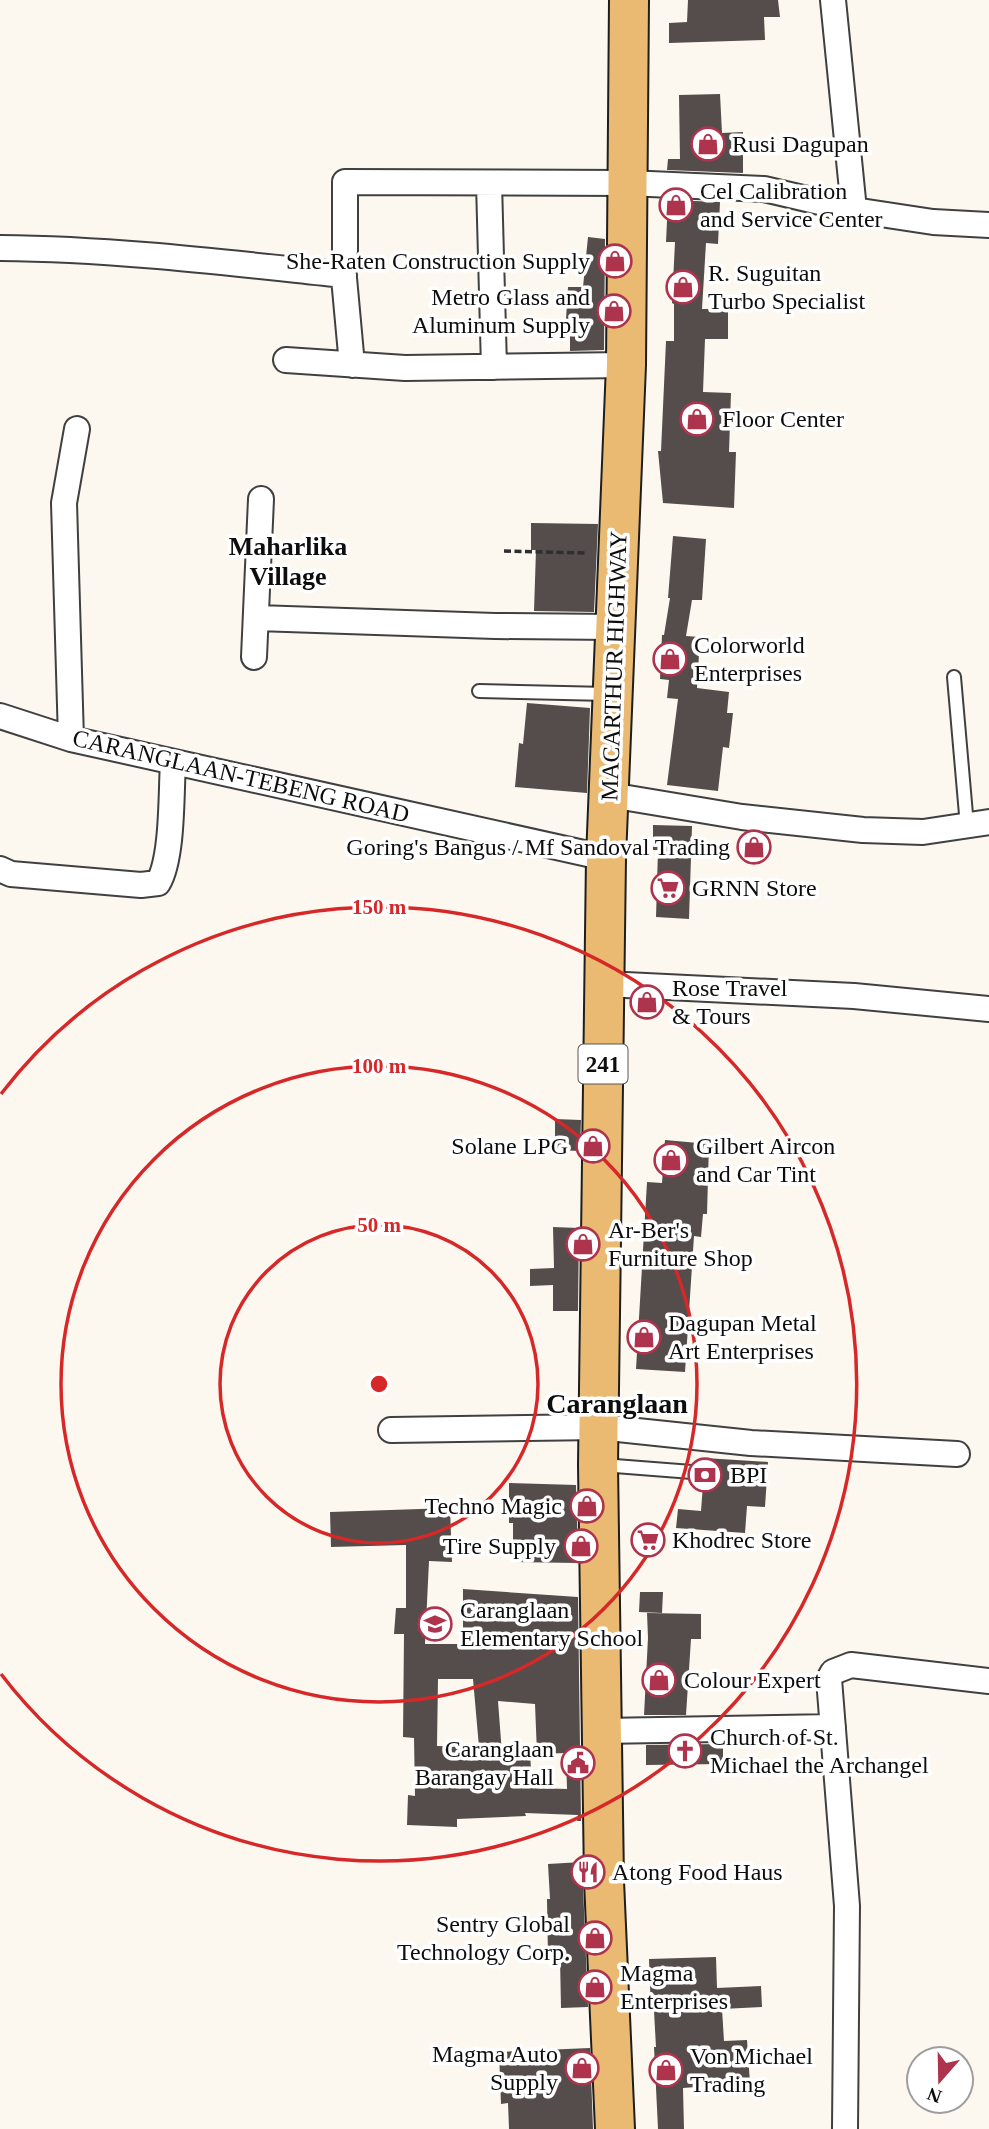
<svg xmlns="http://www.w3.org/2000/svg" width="989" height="2129" viewBox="0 0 989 2129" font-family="'Times New Roman',serif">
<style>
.building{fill:#544d4b;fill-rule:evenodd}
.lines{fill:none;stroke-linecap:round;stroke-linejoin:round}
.lane-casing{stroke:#404040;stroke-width:16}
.street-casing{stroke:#404040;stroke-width:28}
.primary-casing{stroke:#1e1e1e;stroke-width:42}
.path{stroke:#2f2f2f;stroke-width:3.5;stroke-dasharray:7 3.5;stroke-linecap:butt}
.lane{stroke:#fff;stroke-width:12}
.street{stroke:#fff;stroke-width:24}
.primary{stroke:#eaba72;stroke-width:38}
.ring{fill:none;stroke:#d62828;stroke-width:3.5}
.labels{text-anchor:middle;stroke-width:7;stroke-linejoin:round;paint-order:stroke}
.shield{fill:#fff;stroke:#565656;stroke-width:2}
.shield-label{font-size:23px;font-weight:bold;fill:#0d0d0d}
.poi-label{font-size:24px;fill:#0d0d0d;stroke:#fff;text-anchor:start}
.street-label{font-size:24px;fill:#0d0d0d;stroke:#fff}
.neighbourhood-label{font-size:26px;font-weight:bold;fill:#0d0d0d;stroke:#fff}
.quarter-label{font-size:28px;font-weight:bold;fill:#0d0d0d;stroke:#fff}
.centre{fill:#d62828;stroke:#fff;stroke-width:3.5}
.ring-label{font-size:21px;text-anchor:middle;font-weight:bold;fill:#d62828;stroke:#fff;stroke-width:7;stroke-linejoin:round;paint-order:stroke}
</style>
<rect width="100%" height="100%" fill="#fdf8ef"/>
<path class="building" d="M688 0H778L780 17H764L765 40 669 43V23L687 22Z
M720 94 722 133 743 132V173L667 170 668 159H680L679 95Z
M668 200 720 202 718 244 706 243 702 309H728V339H705L703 392 731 393 729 452H736L734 508 663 503 658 451H661L666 341H674V304L672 303 675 242H666Z
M588 237 605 239 604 350 570 351V335H565L568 287H583Z
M531 523 598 524 594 612 534 611 536 550H531Z
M673 536 706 539 702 600H692L686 636 700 637 697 688 729 692 727 713H733L729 748 723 747 718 791 667 785 678 699 667 698 669 680 660 679 662 635H664L670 598H668Z
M527 703 590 708 587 793 515 787 519 743 523 744Z
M653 825 692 826 689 919 656 917 658 850H653Z
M555 1119 581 1120 580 1151 555 1150Z
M665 1140 709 1144 707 1214H703L701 1237 694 1236 685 1372 636 1369 647 1182 662 1183Z
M553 1227 579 1228 578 1311H553V1285L530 1286V1269L554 1268Z
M705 1458 768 1462 765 1507 747 1506 745 1533 676 1528 678 1509 701 1511Z
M509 1483 576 1485 578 1563 513 1562V1523H509Z
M450 1508 452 1562 429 1561 425 1644H463V1589L578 1597 581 1821H577L578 1815 525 1813 526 1816 457 1819V1827L407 1825 408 1795 415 1796 414 1738 403 1737 404 1634H394L396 1608H406V1545L331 1547 330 1512ZM438 1679H473L479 1747 437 1746ZM498 1701 535 1704 537 1754 566 1753 567 1789 532 1788 530 1752 502 1754Z
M640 1592H663L662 1613 639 1612Z
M647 1613 701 1614V1639H691L686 1715H644L648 1638Z
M723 1744V1764L646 1765V1745Z
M582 1862 588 2007 561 2008 560 1958H548L547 1899H550L548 1864Z
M716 1957 717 1988 761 1986 762 2007 722 2009 724 2041 747 2040 750 2083 683 2088 684 2129H658L654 2047H656L654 2011H651L649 1959Z
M590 2048 593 2129H509L508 2103 501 2104 499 2052Z"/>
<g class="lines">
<defs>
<path id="lane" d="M954 677 967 826
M479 691 608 694
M602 1465 692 1472"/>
<path id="street" d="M833 0 854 210
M489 183 494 367
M0 248C116 249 229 263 344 275
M286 360 405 368 626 365
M352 365 343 267 345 250V182L627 183 764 189 854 210 933 222 989 225
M257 618 495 626 615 627
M254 657 261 499
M0 716 71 739 606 858
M71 739 64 503 77 429
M610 795 742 817 863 830 923 832 989 822
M0 869 11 874 141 885 158 883C173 858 171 793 173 762
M605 984 854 996 989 1009
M391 1430 599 1427 751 1443 957 1454
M601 1731 833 1727
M845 2129 847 1906 829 1679 833 1672 851 1665 989 1681"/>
<path id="primary" d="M615 2129 604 1881 598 1465 606 858 626 365 629 0"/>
</defs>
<use href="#lane" class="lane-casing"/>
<use href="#street" class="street-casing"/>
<use href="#primary" class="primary-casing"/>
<path class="path" d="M504 551 588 553"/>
<use href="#lane" class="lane"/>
<use href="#street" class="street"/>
<use href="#primary" class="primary"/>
</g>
<g class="ring">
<circle cx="379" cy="1384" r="159"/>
<circle cx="379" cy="1384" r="318"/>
<path d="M1 1094A477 477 0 1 1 1 1674"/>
</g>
<defs>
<symbol id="shop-ring" viewBox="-11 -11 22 22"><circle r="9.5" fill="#fff" stroke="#ae344d" stroke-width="1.5"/><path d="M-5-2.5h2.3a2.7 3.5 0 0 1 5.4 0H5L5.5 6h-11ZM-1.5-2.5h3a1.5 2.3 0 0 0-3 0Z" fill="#ae344d"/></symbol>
<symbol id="supermarket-ring" viewBox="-11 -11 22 22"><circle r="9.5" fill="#fff" stroke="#ae344d" stroke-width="1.5"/><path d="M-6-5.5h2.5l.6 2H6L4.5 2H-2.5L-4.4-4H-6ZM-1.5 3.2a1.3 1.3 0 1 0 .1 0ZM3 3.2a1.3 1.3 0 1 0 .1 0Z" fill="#ae344d"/></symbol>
<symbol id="bank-ring" viewBox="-11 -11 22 22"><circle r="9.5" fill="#fff" stroke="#ae344d" stroke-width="1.5"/><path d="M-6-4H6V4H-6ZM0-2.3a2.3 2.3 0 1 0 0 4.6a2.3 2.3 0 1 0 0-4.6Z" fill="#ae344d"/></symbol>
<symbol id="school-ring" viewBox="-11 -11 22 22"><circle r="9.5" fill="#fff" stroke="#ae344d" stroke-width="1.5"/><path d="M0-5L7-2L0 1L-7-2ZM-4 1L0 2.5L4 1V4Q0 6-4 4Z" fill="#ae344d"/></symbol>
<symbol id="church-ring" viewBox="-11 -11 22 22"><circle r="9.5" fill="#fff" stroke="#ae344d" stroke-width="1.5"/><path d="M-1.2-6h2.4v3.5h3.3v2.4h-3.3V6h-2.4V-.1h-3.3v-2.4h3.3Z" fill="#ae344d"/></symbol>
<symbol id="civic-ring" viewBox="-11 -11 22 22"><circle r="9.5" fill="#fff" stroke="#ae344d" stroke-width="1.5"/><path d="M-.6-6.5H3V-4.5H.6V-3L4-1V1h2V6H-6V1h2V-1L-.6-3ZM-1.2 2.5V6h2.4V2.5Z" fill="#ae344d"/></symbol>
<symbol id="restaurant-ring" viewBox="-11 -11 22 22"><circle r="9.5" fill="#fff" stroke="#ae344d" stroke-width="1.5"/><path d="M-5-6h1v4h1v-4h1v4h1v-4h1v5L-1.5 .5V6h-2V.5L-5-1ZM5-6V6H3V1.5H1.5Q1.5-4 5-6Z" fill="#ae344d"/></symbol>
</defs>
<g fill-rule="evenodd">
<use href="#shop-ring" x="689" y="125" width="38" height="38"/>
<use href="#shop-ring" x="657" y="186" width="38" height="38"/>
<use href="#shop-ring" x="596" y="242" width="38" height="38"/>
<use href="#shop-ring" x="664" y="268" width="38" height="38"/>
<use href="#shop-ring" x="595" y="292" width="38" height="38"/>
<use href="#shop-ring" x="678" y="400" width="38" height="38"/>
<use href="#shop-ring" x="651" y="640" width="38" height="38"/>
<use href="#shop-ring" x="735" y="828" width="38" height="38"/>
<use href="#supermarket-ring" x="649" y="869" width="38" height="38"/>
<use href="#shop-ring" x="628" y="983" width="38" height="38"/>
<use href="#shop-ring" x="574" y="1127" width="38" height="38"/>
<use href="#shop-ring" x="652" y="1141" width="38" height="38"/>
<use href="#shop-ring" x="564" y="1225" width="38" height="38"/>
<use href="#shop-ring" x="625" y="1318" width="38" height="38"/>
<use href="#bank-ring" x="686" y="1456" width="38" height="38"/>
<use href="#shop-ring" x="568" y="1487" width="38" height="38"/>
<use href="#supermarket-ring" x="629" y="1521" width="38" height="38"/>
<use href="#shop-ring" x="562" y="1527" width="38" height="38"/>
<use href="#school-ring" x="416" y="1605" width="38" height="38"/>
<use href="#shop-ring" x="640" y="1661" width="38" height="38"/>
<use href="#church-ring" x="666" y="1732" width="38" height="38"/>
<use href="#civic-ring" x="559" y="1744" width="38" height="38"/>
<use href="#restaurant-ring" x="569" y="1853" width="38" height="38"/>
<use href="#shop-ring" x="576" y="1919" width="38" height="38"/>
<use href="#shop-ring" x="576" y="1968" width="38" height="38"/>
<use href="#shop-ring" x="563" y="2049" width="38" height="38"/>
<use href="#shop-ring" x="647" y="2051" width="38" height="38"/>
</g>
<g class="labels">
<rect class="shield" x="578.5" y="1044.5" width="49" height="39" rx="5"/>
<g class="shield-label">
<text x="603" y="1072">241</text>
</g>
<g class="poi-label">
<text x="732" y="152">Rusi Dagupan</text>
<text x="700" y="199">Cel Calibration<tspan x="700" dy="28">and Service Center</tspan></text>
<text x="590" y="269" text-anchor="end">She-Raten Construction Supply</text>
<text x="708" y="281">R. Suguitan<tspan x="708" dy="28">Turbo Specialist</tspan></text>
<text x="590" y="305" text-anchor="end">Metro Glass and<tspan x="590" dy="28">Aluminum Supply</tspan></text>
<text x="722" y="427">Floor Center</text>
<text x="694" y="653">Colorworld<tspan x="694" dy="28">Enterprises</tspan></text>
<text x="730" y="855" text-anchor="end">Goring's Bangus / Mf Sandoval Trading</text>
<text x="692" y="896">GRNN Store</text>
<text x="672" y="996">Rose Travel<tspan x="672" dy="28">&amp; Tours</tspan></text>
<text x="568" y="1154" text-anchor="end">Solane LPG</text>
<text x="696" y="1154">Gilbert Aircon<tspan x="696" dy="28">and Car Tint</tspan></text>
<text x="608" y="1238">Ar-Ber's<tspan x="608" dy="28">Furniture Shop</tspan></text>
<text x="668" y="1331">Dagupan Metal<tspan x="668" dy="28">Art Enterprises</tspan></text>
<text x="730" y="1483">BPI</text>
<text x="562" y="1514" text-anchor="end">Techno Magic</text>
<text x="672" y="1548">Khodrec Store</text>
<text x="556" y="1554" text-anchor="end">Tire Supply</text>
<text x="460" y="1618">Caranglaan<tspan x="460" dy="28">Elementary School</tspan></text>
<text x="684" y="1688">Colour Expert</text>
<text x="710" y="1745">Church of St.<tspan x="710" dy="28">Michael the Archangel</tspan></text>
<text x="554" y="1757" text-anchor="end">Caranglaan<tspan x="554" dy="28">Barangay Hall</tspan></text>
<text x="612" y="1880">Atong Food Haus</text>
<text x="570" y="1932" text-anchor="end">Sentry Global<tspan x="570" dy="28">Technology Corp.</tspan></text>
<text x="620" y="1981">Magma<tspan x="620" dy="28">Enterprises</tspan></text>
<text x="558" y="2062" text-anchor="end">Magma Auto<tspan x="558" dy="28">Supply</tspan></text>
<text x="690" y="2064">Von Michael<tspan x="690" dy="28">Trading</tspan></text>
</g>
<g class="street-label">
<text transform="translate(614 666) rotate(-88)" y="8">MACARTHUR HIGHWAY</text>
<text transform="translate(241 776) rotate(13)" y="8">CARANGLAAN-TEBENG ROAD</text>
</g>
<g class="neighbourhood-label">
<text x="288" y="555">Maharlika<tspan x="288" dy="30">Village</tspan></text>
</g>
<g class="quarter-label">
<text x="617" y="1413">Caranglaan</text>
</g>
</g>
<circle cx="379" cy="1384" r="10" class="centre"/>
<g class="ring-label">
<text x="379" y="914">150 m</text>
<text x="379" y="1073">100 m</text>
<text x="379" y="1232">50 m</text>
</g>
<g transform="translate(940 2080) rotate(200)"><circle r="33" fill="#ffffff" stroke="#9e9e9e" stroke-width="2"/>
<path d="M0-5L12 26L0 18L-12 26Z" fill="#ae344d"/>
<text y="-10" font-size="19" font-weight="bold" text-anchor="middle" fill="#0d0d0d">N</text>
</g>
</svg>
